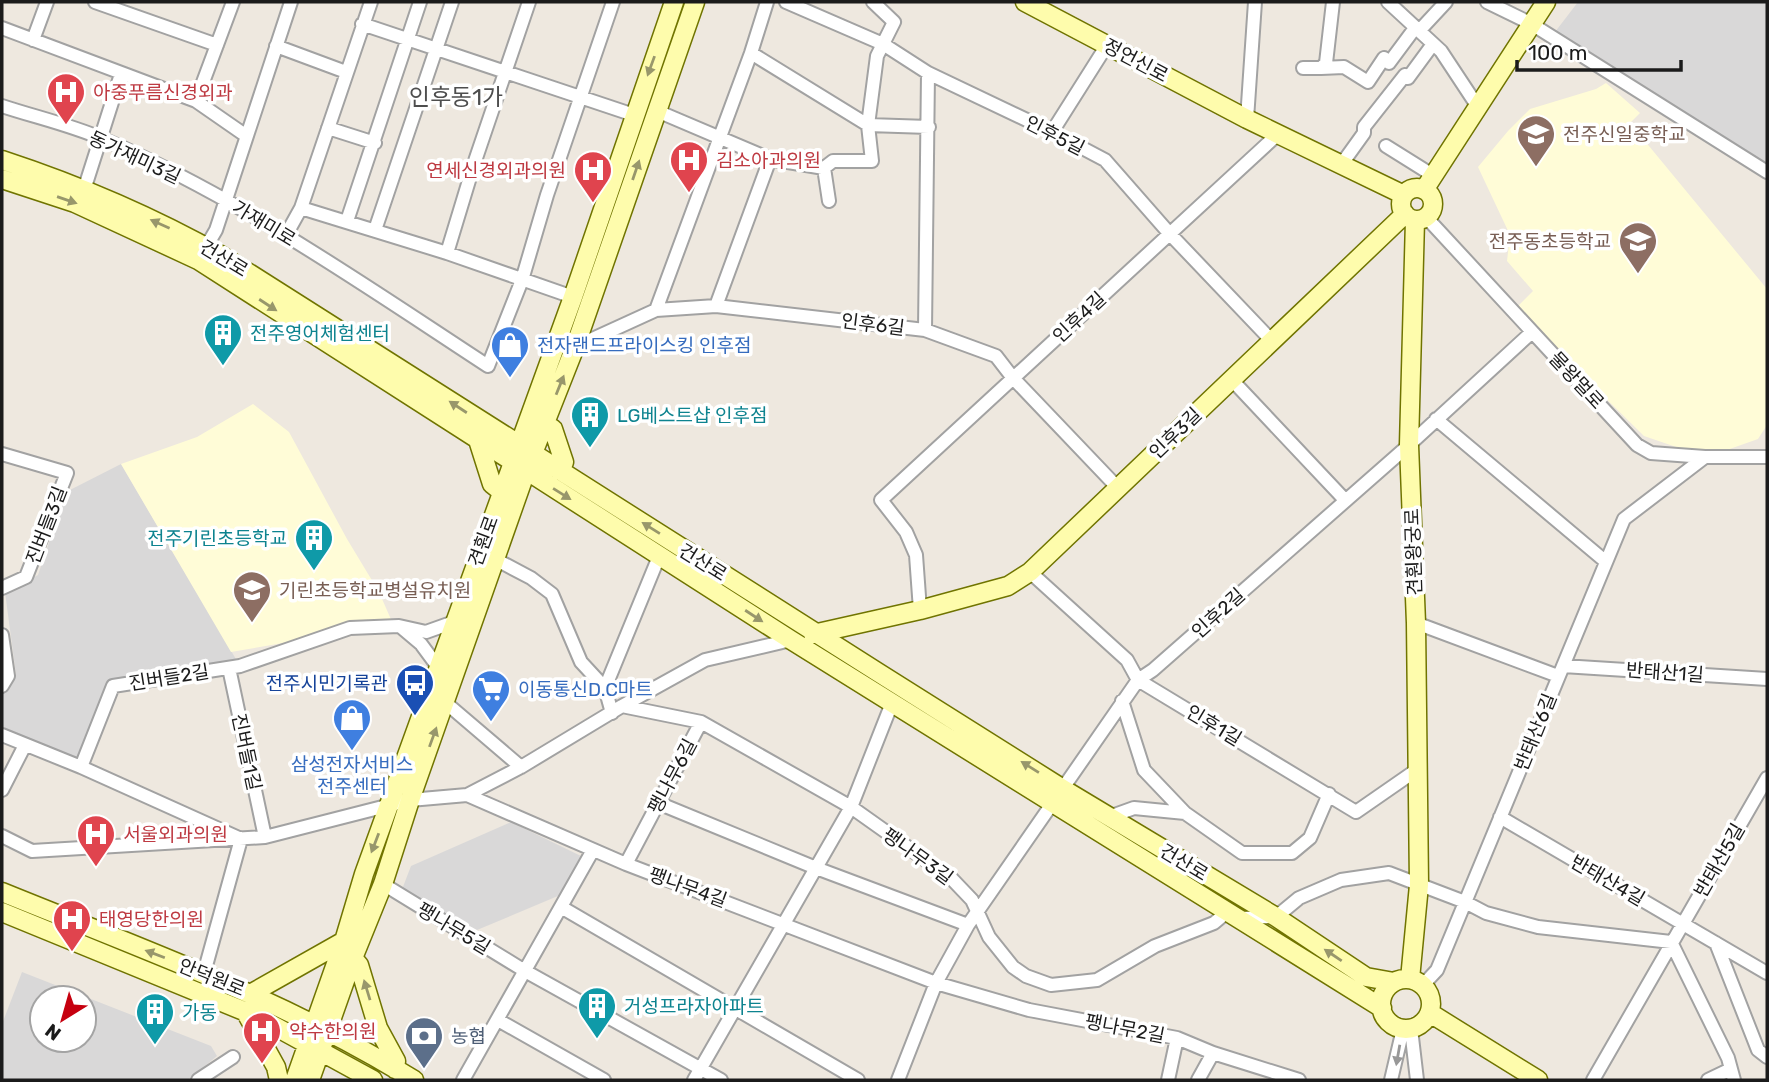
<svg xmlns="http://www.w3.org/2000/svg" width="1769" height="1082" viewBox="0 0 1769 1082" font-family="Rubik,'Noto Sans KR',sans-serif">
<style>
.residential{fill:#d9d8d8;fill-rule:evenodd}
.education{fill:#fffcd7}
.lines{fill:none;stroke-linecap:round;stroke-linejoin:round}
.street-casing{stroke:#a2a2a2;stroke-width:16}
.secondary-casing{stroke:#707400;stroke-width:21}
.street{stroke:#fff;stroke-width:12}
.secondary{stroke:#fefcac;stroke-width:18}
.oneway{fill:#98976b}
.oneway2{fill:#989898}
.labels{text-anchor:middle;stroke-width:7;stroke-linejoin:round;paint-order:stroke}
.street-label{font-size:19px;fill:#1b1b1b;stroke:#fff}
.health-label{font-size:19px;fill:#be3a42;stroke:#fff;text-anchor:start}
.education-label{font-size:19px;fill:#785e54;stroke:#fff;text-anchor:start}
.culture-label{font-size:19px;fill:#0d838f;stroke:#fff;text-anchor:start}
.shop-label{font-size:19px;fill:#366cbe;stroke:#fff;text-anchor:start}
.transit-label{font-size:19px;fill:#164399;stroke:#fff;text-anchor:end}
.service-label{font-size:19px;fill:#4e5e75;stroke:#fff;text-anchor:start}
.quarter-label{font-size:23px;fill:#4e4e4e;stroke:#fff}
</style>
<rect width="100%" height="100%" fill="#eee8df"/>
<path class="residential" d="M1578 2H1767V165L1555 32Z
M121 464 240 666 113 686 81 767 2 732V692L16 675 5 592 38 575 66 492Z
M511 822 583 857 565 893 477 930 401 892 411 866Z
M22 972 211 1046 217 1056 188 1080H2V1024ZM42 998H84V1040H42Z"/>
<path class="education" d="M1606 83 1640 113 1630 123 1767 289V425L1758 439 1724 451 1682 449 1644 436 1515 309 1533 291 1507 261 1510 235 1478 167 1508 131 1530 109 1596 89Z
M253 404 289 432 347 539 379 592 393 624 231 652 121 464 197 437Z"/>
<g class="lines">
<defs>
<path id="street" d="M95 2 217 45
M786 2 883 44 928 73 1052 132 1105 160 1169 233 1272 341
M1388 2 1441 51 1478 107
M1487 2 1530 23 1767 172
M362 24 634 115
M2 28 196 101 245 135
M1419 31 1446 2
M33 40 47 2
M276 46 346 72
M751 53 868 125 929 127
M1303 68H1321L1326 63 1333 2
M1321 68 1344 67 1368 82 1384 58 1389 63 1415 28
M196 101 233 2
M2 106C35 117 71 125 103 139 240 198 364 285 488 366L522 280 547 195 613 2
M657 111 770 159 824 168 833 161H872L868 125 877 56 894 22 873 2
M1247 119 1255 2
M328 128 375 143
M1052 132 1107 45
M1386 146 1434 176
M1341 165 1364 133V127L1405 75 1408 78 1433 44
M824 168 829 201
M84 190 121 74
M301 208 447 253 573 297
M1426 217 1637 445 1651 453 1705 457H1767
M347 221 420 2
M375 230 452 2
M286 235 301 208 371 2
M447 253 474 164 529 2
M202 254 216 230 291 2
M716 306 770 159
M656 310 751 53 767 2
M925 330 928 73
M575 347 656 310 716 306 925 330 996 356 1013 378 1118 488
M1231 379 1345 500
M1436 419 1605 561
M2 454 67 473 26 577 2 588
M495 559 531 578 552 594 581 662 605 688
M1030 572 1127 660 1138 680 1356 812 1418 769
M920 610 916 555 906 532 881 500 1278 134
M1416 623 1558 676
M402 628 421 644 438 667
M2 635 8 676 2 686
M1563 666 1767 679
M229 668 265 837
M1122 701 1144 770 1185 813
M446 703 521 767
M622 706 701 722 851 807 951 878 972 900 989 937 1013 967 1026 976 1051 985 1097 980 1155 946 1214 923 1227 912
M612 713 605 688 660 554
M2 735 81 767 241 839 204 973
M81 767 113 686 240 666 350 628 399 626 426 632 454 622
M2 790 25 745
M467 795 626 864 936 983 1029 1010 1177 1038 1213 1053 1299 1080
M658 803 816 868 968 925
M1109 817 1134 808 1185 813 1242 853H1292L1310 838 1329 794
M1500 817 1767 973
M2 836 32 851 265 837 410 800 467 795 521 767 622 706 705 660 791 640
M626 864 701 722
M383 884 525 971 721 1080
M561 907 858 1080
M1240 918 1276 917 1299 898 1341 880 1389 873 1465 902 1486 913 1538 927 1671 942 1728 1058 1734 1080
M1716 943 1758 1050 1767 1057
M1423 985 1437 970 1624 519 1705 457
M498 1020 604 1080
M1411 1029 1417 1080
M198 1080 233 1057
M463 1080 593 850
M694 1080 851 807 892 703
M898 1080 936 983 968 925 1138 680 1153 670 1409 445 1532 332
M1168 1080 1177 1038
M1198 1080 1213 1053
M1391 1080 1403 1029
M1593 1080 1767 778
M1708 1080 1731 1069"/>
<path id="secondary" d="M1025 2 1247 119 1404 195
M2 160C78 185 153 217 222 256L879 673 1063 789 1276 917 1366 977 1394 982
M2 179 75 203 198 260 791 640 1382 1008
M1401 204a16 16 0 1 1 32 0a16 16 0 1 1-32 0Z
M1424 190 1546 2
M544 423 553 429 564 462 560 471
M478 440 492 484 502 492
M813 634 920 610 1008 586 1030 572 1405 214
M2 892C142 949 285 1000 414 1080
M2 912 256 1016 373 1080
M353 958 359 965 378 1028 396 1061 395 1069
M1410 979 1419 885 1416 623 1409 445 1415 220
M1381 1004a25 25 0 1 1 50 0a25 25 0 1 1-50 0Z
M252 993 344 941
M245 1011 276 1067 279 1080
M1430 1013 1538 1080
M295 1080 344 941 364 874 573 297 674 2
M310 1080 353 958 383 884 410 800 526 471 575 347 695 2"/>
</defs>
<use href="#street" class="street-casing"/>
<use href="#secondary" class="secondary-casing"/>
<use href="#street" class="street"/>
<use href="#secondary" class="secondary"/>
</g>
<defs><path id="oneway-solid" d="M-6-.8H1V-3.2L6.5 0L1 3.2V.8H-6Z" transform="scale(1.75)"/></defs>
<g class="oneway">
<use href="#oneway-solid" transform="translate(651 66) rotate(110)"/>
<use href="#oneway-solid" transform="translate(636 170) rotate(-71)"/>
<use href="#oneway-solid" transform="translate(67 200) rotate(19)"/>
<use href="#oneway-solid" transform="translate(160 224) rotate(-156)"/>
<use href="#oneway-solid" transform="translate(268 305) rotate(33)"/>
<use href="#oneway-solid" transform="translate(560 385) rotate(-68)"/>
<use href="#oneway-solid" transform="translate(458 407) rotate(-147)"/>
<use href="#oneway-solid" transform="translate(562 494) rotate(32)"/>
<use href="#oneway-solid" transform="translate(651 528) rotate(-148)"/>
<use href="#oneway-solid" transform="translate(754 616) rotate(33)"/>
<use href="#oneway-solid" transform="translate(433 737) rotate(-70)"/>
<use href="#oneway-solid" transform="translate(1030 767) rotate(-148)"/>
<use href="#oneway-solid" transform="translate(375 843) rotate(111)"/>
<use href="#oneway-solid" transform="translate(155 954) rotate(-159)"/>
<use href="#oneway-solid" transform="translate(1333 955) rotate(-146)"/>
<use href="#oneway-solid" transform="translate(367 990) rotate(-107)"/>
</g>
<use class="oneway2" href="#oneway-solid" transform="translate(1398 1055) rotate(100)"/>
<defs>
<symbol id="hospital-pin" viewBox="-11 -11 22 30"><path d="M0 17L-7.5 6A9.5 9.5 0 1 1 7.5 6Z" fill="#e0444e" stroke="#fff"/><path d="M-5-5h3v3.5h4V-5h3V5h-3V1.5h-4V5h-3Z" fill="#fff"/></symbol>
<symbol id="school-pin" viewBox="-11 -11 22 30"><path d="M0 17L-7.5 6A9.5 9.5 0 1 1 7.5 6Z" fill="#8d6e63" stroke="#fff"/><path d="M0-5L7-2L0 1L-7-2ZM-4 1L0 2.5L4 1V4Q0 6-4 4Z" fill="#fff"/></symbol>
<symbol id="building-pin" viewBox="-11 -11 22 30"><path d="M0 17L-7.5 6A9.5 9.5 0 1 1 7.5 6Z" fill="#0f9aa8" stroke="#fff"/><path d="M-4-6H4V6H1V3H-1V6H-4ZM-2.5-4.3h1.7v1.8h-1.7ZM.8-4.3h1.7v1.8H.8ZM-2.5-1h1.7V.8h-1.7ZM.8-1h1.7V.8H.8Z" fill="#fff"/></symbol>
<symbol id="shop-pin" viewBox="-11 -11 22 30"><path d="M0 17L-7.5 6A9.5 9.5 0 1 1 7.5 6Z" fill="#3f7fe0" stroke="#fff"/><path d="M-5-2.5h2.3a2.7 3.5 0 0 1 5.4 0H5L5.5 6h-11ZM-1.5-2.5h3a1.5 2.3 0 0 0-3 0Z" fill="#fff"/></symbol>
<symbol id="bus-pin" viewBox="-11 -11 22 30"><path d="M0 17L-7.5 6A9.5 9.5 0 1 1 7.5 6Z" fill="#1a4fb4" stroke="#fff"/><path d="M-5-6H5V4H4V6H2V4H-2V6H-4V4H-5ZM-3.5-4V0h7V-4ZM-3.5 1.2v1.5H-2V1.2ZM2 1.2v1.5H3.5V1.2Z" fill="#fff"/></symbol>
<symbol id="supermarket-pin" viewBox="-11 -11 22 30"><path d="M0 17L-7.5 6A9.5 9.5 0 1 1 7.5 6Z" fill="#3f7fe0" stroke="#fff"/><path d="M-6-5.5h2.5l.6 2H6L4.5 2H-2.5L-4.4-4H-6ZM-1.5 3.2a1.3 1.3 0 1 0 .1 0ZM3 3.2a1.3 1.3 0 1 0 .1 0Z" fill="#fff"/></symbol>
<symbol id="bank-pin" viewBox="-11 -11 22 30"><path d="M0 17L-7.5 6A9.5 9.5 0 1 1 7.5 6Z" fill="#5c6f8a" stroke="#fff"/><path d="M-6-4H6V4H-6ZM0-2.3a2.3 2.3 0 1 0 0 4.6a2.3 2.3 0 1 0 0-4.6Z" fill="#fff"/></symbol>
</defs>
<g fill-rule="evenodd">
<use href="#hospital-pin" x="44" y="70" width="44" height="60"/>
<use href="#school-pin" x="1514" y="112" width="44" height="60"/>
<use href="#hospital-pin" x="667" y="138" width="44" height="60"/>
<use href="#hospital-pin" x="571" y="148" width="44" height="60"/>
<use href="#school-pin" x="1616" y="219" width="44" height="60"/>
<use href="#building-pin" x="201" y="311" width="44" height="60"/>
<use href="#shop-pin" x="488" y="323" width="44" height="60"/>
<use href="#building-pin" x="568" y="393" width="44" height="60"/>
<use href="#building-pin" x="292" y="516" width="44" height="60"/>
<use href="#school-pin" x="230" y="568" width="44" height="60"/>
<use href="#bus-pin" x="393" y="661" width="44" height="60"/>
<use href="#supermarket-pin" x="469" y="667" width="44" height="60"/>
<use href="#shop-pin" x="330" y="696" width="44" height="60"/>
<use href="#hospital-pin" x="74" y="812" width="44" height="60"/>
<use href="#hospital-pin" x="50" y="897" width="44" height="60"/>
<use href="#building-pin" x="575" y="984" width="44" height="60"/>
<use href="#building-pin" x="133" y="990" width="44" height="60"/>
<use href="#hospital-pin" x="240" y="1009" width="44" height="60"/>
<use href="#bank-pin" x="402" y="1014" width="44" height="60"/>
</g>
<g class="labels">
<g class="street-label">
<text transform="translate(1136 60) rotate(28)" y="7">정언신로</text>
<text transform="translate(1055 135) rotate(27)" y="7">인후5길</text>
<text transform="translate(135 157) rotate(25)" y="7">동가재미3길</text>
<text transform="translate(264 223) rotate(31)" y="7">가재미로</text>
<text transform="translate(224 258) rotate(31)" y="7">건산로</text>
<text transform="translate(1079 317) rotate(-43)" y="7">인후4길</text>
<text transform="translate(873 324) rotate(7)" y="7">인후6길</text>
<text transform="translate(1577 380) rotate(47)" y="7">물왕멀로</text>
<text transform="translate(1175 433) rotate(-44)" y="7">인후3길</text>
<text transform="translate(46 525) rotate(-69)" y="7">진버들3길</text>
<text transform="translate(483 541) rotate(-70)" y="7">견훤로</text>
<text transform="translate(1413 552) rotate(-92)" y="7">견훤왕궁로</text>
<text transform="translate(703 562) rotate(32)" y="7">건산로</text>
<text transform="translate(1218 613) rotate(-42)" y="7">인후2길</text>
<text transform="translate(1665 672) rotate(4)" y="7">반태산1길</text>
<text transform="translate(169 677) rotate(-9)" y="7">진버들2길</text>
<text transform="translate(1214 725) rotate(31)" y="7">인후1길</text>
<text transform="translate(1535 732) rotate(-68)" y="7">반태산6길</text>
<text transform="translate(247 752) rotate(78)" y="7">진버들1길</text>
<text transform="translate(672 776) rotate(-62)" y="7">팽나무6길</text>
<text transform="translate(918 856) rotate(36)" y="7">팽나무3길</text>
<text transform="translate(1719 860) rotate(-60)" y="7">반태산5길</text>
<text transform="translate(1184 862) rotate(31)" y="7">건산로</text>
<text transform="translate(1608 880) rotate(30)" y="7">반태산4길</text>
<text transform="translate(688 887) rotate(20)" y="7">팽나무4길</text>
<text transform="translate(454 928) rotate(31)" y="7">팽나무5길</text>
<text transform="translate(212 977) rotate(22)" y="7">안덕원로</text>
<text transform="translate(1125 1028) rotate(11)" y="7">팽나무2길</text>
</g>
<g class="health-label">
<text x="93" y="99">아중푸름신경외과</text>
<text x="716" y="167">김소아과의원</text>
<text x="566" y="177" text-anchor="end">연세신경외과의원</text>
<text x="123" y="841">서울외과의원</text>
<text x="99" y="926">태영당한의원</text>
<text x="289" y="1038">약수한의원</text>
</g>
<g class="education-label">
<text x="1563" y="141">전주신일중학교</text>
<text x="1611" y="248" text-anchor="end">전주동초등학교</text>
<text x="279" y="597">기린초등학교병설유치원</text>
</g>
<g class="culture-label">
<text x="250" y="340">전주영어체험센터</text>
<text x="617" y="422">LG베스트샵 인후점</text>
<text x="287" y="545" text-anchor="end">전주기린초등학교</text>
<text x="624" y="1013">거성프라자아파트</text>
<text x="182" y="1019">가동</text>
</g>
<g class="shop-label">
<text x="537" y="352">전자랜드프라이스킹 인후점</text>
<text x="518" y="696">이동통신D.C마트</text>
<text x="352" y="771" text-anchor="middle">삼성전자서비스<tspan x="352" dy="22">전주센터</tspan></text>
</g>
<g class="transit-label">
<text x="388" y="690">전주시민기록관</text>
</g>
<g class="service-label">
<text x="451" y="1043">농협</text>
</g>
<g class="quarter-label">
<text x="456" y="105">인후동1가</text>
</g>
</g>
<rect width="1769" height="1082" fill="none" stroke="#1b1b1b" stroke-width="7"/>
<g transform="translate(63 1019) rotate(217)"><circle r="33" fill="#ffffff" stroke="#a4a4a4" stroke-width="2"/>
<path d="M0-5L12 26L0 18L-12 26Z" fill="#c6000f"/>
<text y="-10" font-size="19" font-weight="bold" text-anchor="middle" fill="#1b1b1b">N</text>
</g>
<path d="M1517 60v10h164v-10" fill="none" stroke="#1b1b1b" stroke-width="3.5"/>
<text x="1528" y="60" font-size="21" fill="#1b1b1b" stroke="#ffffff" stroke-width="5" paint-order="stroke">100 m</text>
</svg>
